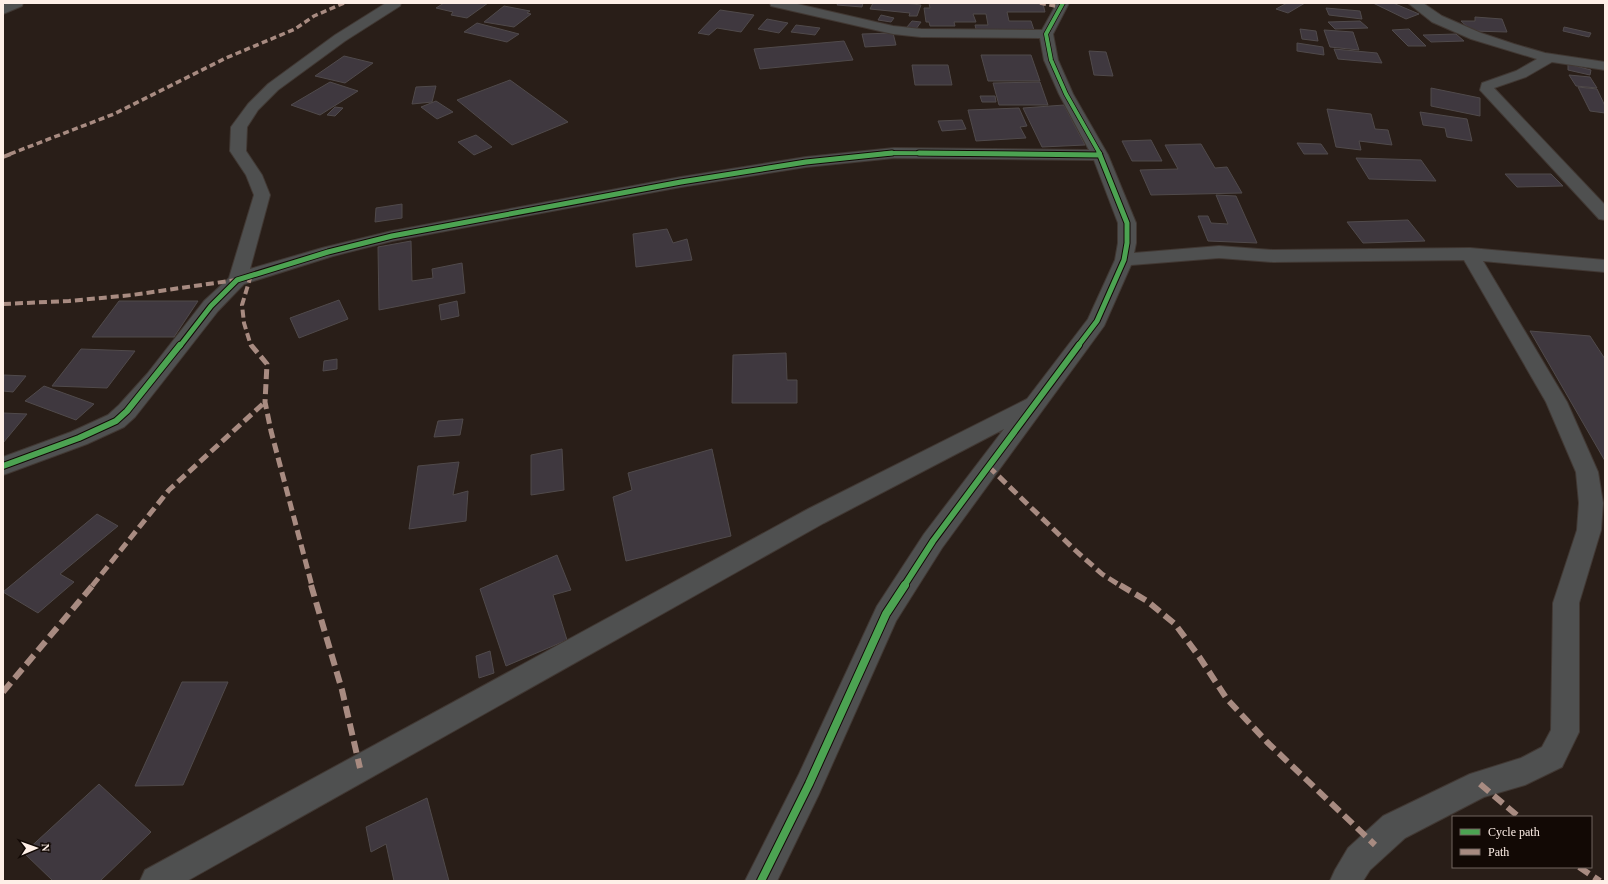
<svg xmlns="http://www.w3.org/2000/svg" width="1608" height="884" viewBox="0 0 1608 884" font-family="'Times New Roman',serif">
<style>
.building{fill:#3f383f;stroke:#504a4b}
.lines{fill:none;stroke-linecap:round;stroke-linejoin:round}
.minor-casing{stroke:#413833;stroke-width:2}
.minor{fill:#4f5050;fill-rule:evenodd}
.quiet-far3{stroke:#a88b81;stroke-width:3.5;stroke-dasharray:6 3.5;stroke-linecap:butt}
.quiet-far2{stroke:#a88b81;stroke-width:4;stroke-dasharray:8 4;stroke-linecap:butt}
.quiet-far1{stroke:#a88b81;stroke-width:5;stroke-dasharray:10 5;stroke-linecap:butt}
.quiet{stroke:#a88b81;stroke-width:6;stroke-dasharray:12 6;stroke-linecap:butt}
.cycleway-far3-casing{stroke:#120905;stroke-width:5.5}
.cycleway-far2-casing{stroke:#120905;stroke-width:7}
.cycleway-far1-casing{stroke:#120905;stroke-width:8}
.cycleway-casing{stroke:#120905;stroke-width:10}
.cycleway-far3{stroke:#4ca352;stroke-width:4}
.cycleway-far2{stroke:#4ca352;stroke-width:5}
.cycleway-far1{stroke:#4ca352;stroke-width:6}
.cycleway{stroke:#4ca352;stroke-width:8}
</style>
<rect width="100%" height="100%" fill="#291e18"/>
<path class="building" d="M444 3H488L467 18 451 15 453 12 436 8Z
M838 3H863L862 7 837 5Z
M873 3H904L921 5 917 16H909L910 13 870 9Z
M929 3 1043 4 1045 12H1007L1009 21H1031L1035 33H977L975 25H988L986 14H973L976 22H954L955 26H930L929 22H926L924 8H930Z
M1287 3H1305L1288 13 1276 9Z
M1373 3H1393L1419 14 1406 19Z
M504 6 530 11 527 13 531 14 514 27 484 22Z
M1326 8 1360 11 1362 19 1329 15Z
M720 10 754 15 741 32 717 28 709 35 698 33Z
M881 15 894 18 891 22 878 20Z
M1475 17 1502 19 1507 32 1472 31 1461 21H1475Z
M767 19 788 23 779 33 758 29Z
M912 21 921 22 916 29 907 27Z
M1360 21 1368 28 1335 29 1328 22Z
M477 23 519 34 507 42 464 32Z
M796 25 820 28 815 35 791 32Z
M1564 27 1591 33 1589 37 1563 31Z
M1300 29 1316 31 1318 41 1302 39Z
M1409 29 1426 46H1408L1392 30Z
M1324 30 1353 32 1359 50 1330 47Z
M893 33 896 45 865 47 862 34Z
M1456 34 1464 41 1431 42 1423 35Z
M844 41 853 60 760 69 754 49Z
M1297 43 1323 47 1324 55 1297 51Z
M1334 49 1377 53 1382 63 1338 59Z
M1089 51 1106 52 1113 76 1094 75Z
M981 55H1031L1040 81H988Z
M344 56 373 63 345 83 315 76Z
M1568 64 1591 70 1590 75 1568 70Z
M912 65H948L952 85H915Z
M1569 75 1590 77 1597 88 1576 86Z
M510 80 568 122 512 145 457 100Z
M330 82 358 91 320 115 291 105Z
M1040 82 1048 105H999L993 83Z
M436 86 432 102 412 104 416 87Z
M1578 87 1597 89 1605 106V113L1590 111Z
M1431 88 1480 98V116L1431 106Z
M980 96H995L996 102H982Z
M436 101 453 112 437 119 421 107Z
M1064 105 1085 145 1042 147 1023 108Z
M335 107 343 108 335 116 327 115Z
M1019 108 1027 126 1020 127 1026 138 976 141 968 110Z
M1327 109 1371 114 1375 129 1388 130 1392 145 1359 141 1361 150 1336 147Z
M1420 112 1467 119 1472 141 1447 137 1445 128 1423 125Z
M962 120 966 129 942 131 938 121Z
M476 135 492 147 474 155 458 142Z
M1151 140 1162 161H1132L1122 141Z
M1297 143 1321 144 1328 154H1304Z
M1201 144 1215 168 1227 167 1242 193 1151 195 1140 170 1178 169 1165 145Z
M1356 158 1421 160 1436 181 1369 179Z
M1505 174H1551L1563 186 1517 187Z
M1216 195 1236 196 1257 243 1208 241 1198 216H1208L1211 223 1228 224Z
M402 204V218L375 222 376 208Z
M1408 220 1425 241 1363 243 1347 222Z
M667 229 673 243 687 239 692 260 636 267 633 234Z
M411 241 412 281 433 278 432 269 462 263 465 293 379 310 378 247Z
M339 300 348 319 299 338 290 318Z
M119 301H198L174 337H92Z
M457 301 459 316 441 320 439 305Z
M1530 331 1590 336 1605 359V461Z
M81 349 135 351 107 388 52 386Z
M786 353 787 380H797V403H732L733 355Z
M337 359V369L323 371 324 361Z
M4 375 26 376 13 392 3 391Z
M44 386 94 404 76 420 25 401Z
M3 413 27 414 3 443Z
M463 419 460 435 434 437 438 421Z
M562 449 564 490 531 495V455Z
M712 449 731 536 626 561 613 497 632 490 628 473Z
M459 462 453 495 468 491 466 521 409 529 418 466Z
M97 514 118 526 60 574 74 582 38 613 3 592Z
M557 555 571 590 553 595 567 640 506 666 480 589Z
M490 651 494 673 479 678 476 656Z
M182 682H228L183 785 135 786Z
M99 784 151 832 100 881H53L24 853Z
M427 798 449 881H394L386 844 371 852 366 827Z"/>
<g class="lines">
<defs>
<path id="minor" d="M7 3H23L22 6 3 14V5Z
M386 3H401L400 6 345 41 278 90 258 110 247 127 246 151 262 175 270 195 250 269 322 248 392 231 681 177 806 157 894 148 1089 150 1059 94 1044 60 1040 38 921 37 893 34 771 6 770 3H793L893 26 921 29 1042 30 1057 3H1069L1053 34 1058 60 1073 94 1108 155 1136 223V243L1134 253 1219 246 1273 250 1470 248 1605 260V272L1483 261 1567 402 1598 472 1603 503 1601 530 1579 603V732L1562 767 1525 785 1484 797 1405 838 1370 870 1363 881H1330L1335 870 1348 848 1383 816 1470 774 1521 758 1542 747 1551 730 1553 603 1577 530 1579 503 1576 472 1546 402 1464 260 1273 262 1219 258 1131 265 1104 326 942 548 896 621 819 794 777 881H745L799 774 877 606 924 534 1004 429 824 523 187 881H140L145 870 808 509 1027 399 1088 319 1115 260 1118 243V223L1094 160 894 158 806 167 681 187 392 241 333 256 244 284 218 311 161 384 135 417 124 427 87 444 3 475V457L71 432 108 415 119 405 147 374 204 301 229 278 254 195 246 175 230 151 231 127 248 104 268 84 335 35Z
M1408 3H1423L1442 16 1481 33 1514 44 1545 53 1605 62V70L1552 62 1526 77 1494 88 1605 205V220L1599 219 1480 90 1482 83 1516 71 1537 59 1471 39 1432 22Z"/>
</defs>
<use href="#minor" class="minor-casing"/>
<use href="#minor" class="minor"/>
<path class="quiet-far3" d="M1040 3 1060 7
M10 154 114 114 226 58 295 29 314 16 344 3"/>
<path class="quiet-far2" d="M3 157 13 153
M251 275 242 305 244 323 251 346
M3 304 69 301 132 295 236 280"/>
<path class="quiet-far1" d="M251 345 267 364 265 402 271 431 312 586
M988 466 1075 550 1102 574 1121 586
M92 586 169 490 265 402"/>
<path class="quiet" d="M311 585 342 690 360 768
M1120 585 1147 601 1175 624 1198 655 1227 699 1267 742 1375 845
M3 692 93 585
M1480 784 1519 817
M1579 867 1600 881"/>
<defs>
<path id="cycleway-far3" d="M1063 3 1046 34 1051 60 1066 94 1100 154
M882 154 894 153 1022 154"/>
<path id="cycleway-far2" d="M919 153 1100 155
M180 346 211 306 237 280 328 252 392 236 681 182 806 162 892 153
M1078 346 1097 321 1124 260 1127 243V223L1099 153"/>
<path id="cycleway-far1" d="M3 466 79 438 116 421 127 411 180 345
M904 586 933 541 1079 345"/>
<path id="cycleway" d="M761 881 809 784 886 614 905 585"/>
</defs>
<use href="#cycleway-far3" class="cycleway-far3-casing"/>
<use href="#cycleway-far2" class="cycleway-far2-casing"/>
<use href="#cycleway-far1" class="cycleway-far1-casing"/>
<use href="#cycleway" class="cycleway-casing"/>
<use href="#cycleway-far3" class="cycleway-far3"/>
<use href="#cycleway-far2" class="cycleway-far2"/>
<use href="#cycleway-far1" class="cycleway-far1"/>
<use href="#cycleway" class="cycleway"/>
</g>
<rect width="1608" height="884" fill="none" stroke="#feefe7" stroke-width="8"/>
<rect x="1452" y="816" width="140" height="52" fill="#120905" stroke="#70655f"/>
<rect x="1460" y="829" width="20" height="6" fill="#4ca352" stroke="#70655f"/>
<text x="1488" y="836" font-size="12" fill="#feefe7">Cycle path</text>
<rect x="1460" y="849" width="20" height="6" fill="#a88b81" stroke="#70655f"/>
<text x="1488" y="856" font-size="12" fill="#feefe7">Path</text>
<g transform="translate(36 848) rotate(88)" stroke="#120905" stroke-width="3" paint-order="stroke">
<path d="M0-3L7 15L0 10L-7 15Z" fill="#feefe7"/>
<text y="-6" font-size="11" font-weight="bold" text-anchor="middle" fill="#feefe7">N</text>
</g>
</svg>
